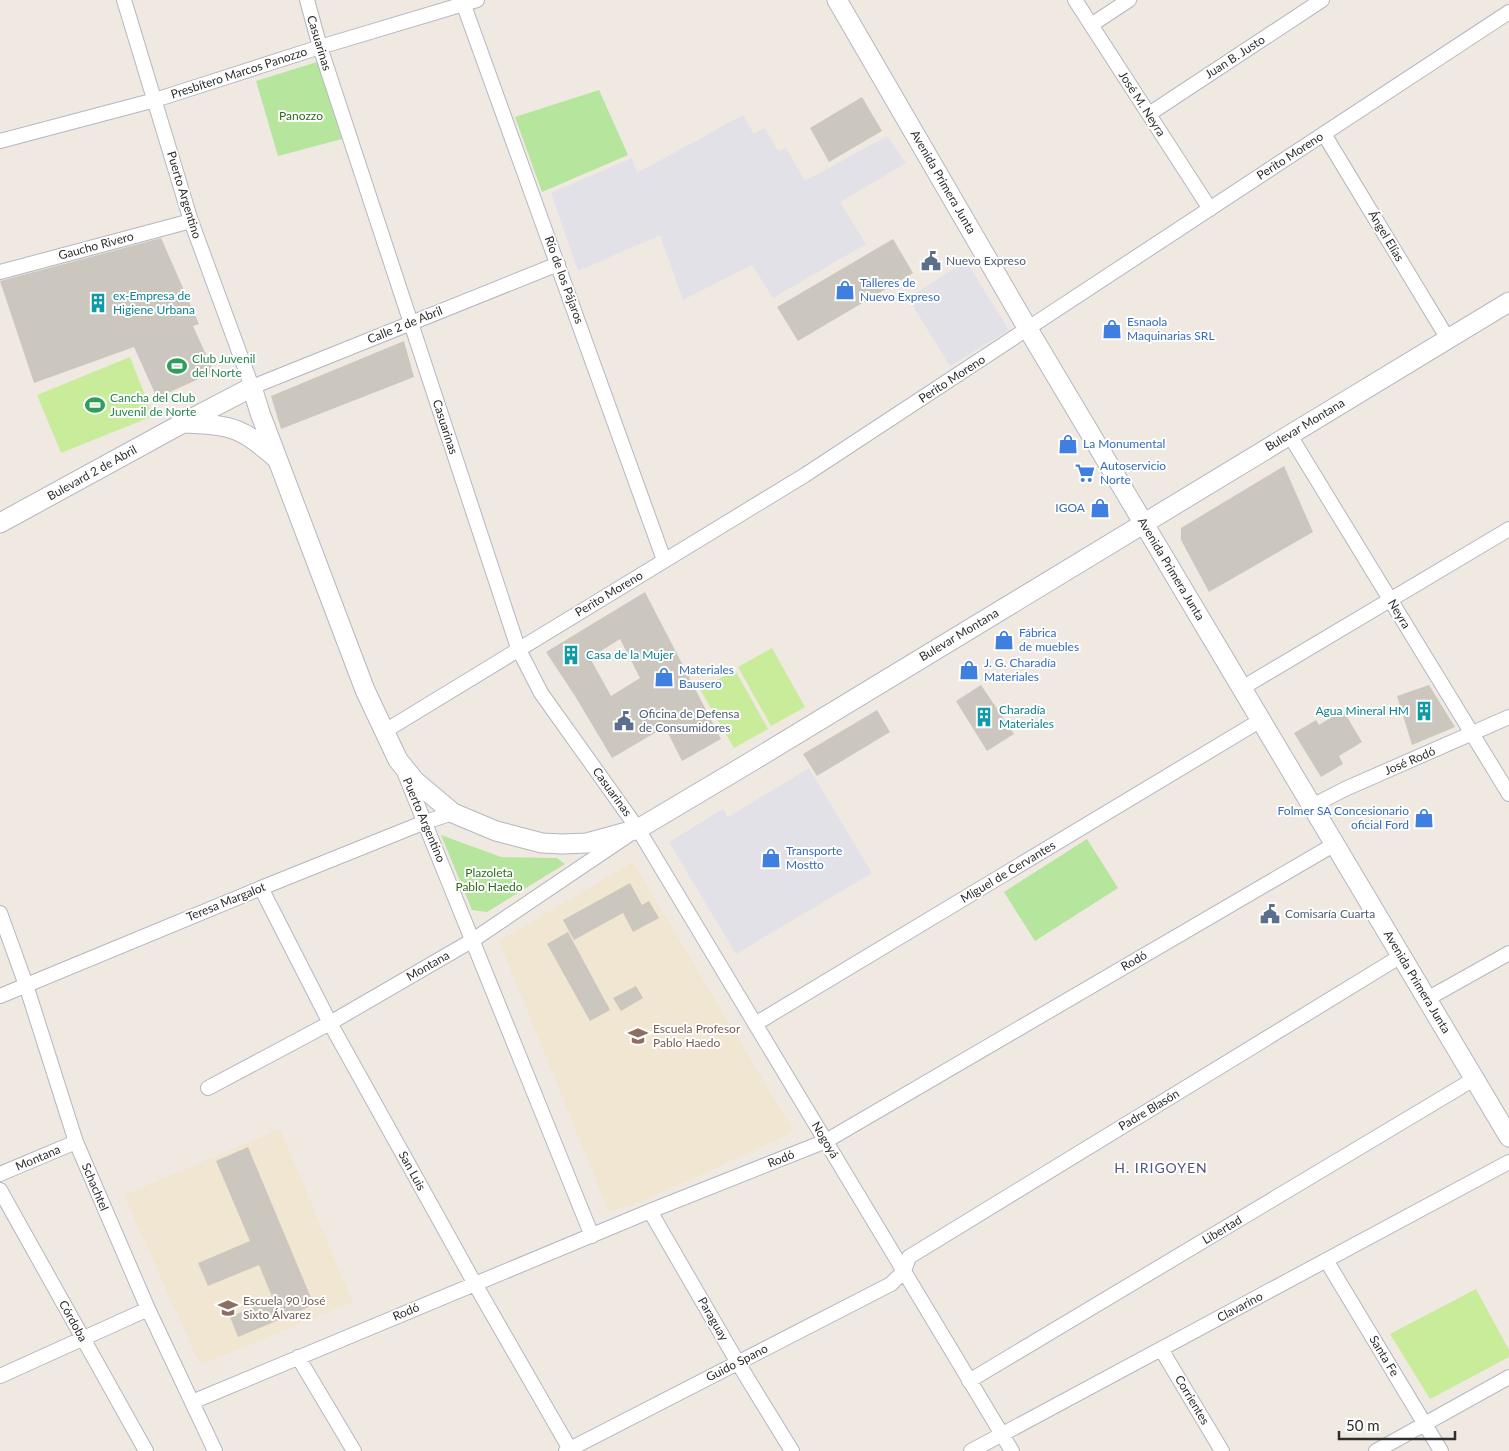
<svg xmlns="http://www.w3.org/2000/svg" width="1509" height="1451" viewBox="0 0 1509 1451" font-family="Lato,sans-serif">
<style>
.industrial{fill:#e3e1e8}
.education{fill:#f0e6d1}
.green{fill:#b6e59e}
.pitch{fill:#c9ec9a}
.building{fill:#cbc7bf;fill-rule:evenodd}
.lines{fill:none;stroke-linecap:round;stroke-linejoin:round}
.minor-casing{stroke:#b4b7c1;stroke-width:16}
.secondary-casing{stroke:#b4b7c1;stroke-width:21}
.minor{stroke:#fff;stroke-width:14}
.secondary{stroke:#fff;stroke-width:19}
.labels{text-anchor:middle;stroke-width:4;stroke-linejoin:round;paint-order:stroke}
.street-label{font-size:12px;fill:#2e2e2e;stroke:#fff}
.park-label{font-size:12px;fill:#2c6e1b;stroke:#fff}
.service-label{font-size:12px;fill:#4e5e75;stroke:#fff;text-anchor:start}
.shop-label{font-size:12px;fill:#366cbe;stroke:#fff;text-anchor:start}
.culture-label{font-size:12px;fill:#0d838f;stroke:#fff;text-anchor:start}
.leisure-label{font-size:12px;fill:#27864d;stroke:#fff;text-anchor:start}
.education-label{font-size:12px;fill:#785e54;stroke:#fff;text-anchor:start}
.neighbourhood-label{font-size:14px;letter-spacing:1px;fill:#4d5680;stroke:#fff}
</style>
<rect width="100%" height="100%" fill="#efe9e1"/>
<path class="industrial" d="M743 115 754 134 765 128 778 151 786 148 805 181 887 136 906 163 840 202 866 244 773 298 752 265 683 300 660 235 578 271 551 193 632 158 637 173Z
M966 261 1009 330 950 366 908 298Z
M809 768 872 873 736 954 669 842 723 809 728 817Z"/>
<path class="education" d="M633 862 794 1132 647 1199 609 1212 499 941Z
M280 1129 353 1302 200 1365 124 1195Z"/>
<path class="green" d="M317 62 342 139 278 156 256 81Z
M599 90 628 155 542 192 515 117Z
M441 835 501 857 557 858 565 864 487 912 472 910Z
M1087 839 1118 888 1035 941 1004 892Z"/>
<path class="pitch" d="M130 357 153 416 61 453 37 395Z
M772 648 805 707 771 726 738 667Z
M735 670 768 729 734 748 700 689Z
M1476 1289 1509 1350V1357L1430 1399 1390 1334Z"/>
<path class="building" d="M862 97 882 131 829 162 810 128Z
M161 238 199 324 193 326 214 372 157 398 134 347 34 383 0 281Z
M893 239 913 273 798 341 777 307Z
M404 341 414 377 281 429 271 396Z
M1284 466 1313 532 1209 592 1181 540V528Z
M645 592 721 739 682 761 665 727 612 758 575 696 546 652ZM620 639 640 678 611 696 590 658Z
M981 685 1014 734 987 751 956 701Z
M1429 685 1455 727 1412 745 1397 696Z
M877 710 890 732 817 776 803 754Z
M1343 710 1362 742 1339 756 1343 764 1321 777 1294 733 1316 720 1319 725Z
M630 883 642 905 649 901 659 918 633 932 623 913 574 940 563 920Z
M568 932 610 1010 590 1021 547 944Z
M636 986 643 998 621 1011 613 998Z
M248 1147 314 1305 238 1337 230 1317 273 1299 259 1265 208 1286 198 1263 250 1241 216 1161Z"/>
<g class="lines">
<defs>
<path id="minor" d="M124 0 191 221 252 387 558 264
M307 0 320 47 518 648 541 693 638 829 1012 1451
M462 0 664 560
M1075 0 1210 209
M1091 25 1129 0
M1149 114 1322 0
M1324 134 1448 339
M0 141 155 100 320 47 477 0
M0 272 191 221
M1289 434 1509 794
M1242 688 1509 529
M385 731 805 475 1509 12
M405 774 592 1236
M1312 806 1345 789 1509 717
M261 888 330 1023 475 1284 571 1451
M0 913 26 985 76 1142 148 1309 215 1451
M0 996 261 888 425 822 453 813
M1427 999 1509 953
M755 1024 1261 720
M208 1088 330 1023 473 940 627 836
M0 1174 76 1142
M0 1190 146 1451
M650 1211 738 1363 792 1451
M1326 1260 1441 1451
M1161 1349 1222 1451
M298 1357 354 1451
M0 1376 148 1309
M969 1381 1474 1079
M192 1402 650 1211 826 1141 1335 844
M566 1451 891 1284 904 1271 909 1257 1401 956
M971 1451 1509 1162
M1376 1451 1509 1377"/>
<path id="secondary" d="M837 0 1028 329 1509 1137
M183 423C201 424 221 424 238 431 253 437 265 449 277 459
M0 523 183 423 252 387 260 413 365 690 398 760 415 781 453 813 496 831 542 843 562 844 587 843 638 829 754 760 1509 302"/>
</defs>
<use href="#minor" class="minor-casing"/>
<use href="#secondary" class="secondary-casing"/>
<use href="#minor" class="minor"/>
<use href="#secondary" class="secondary"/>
</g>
<defs>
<symbol id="civic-bare" viewBox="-9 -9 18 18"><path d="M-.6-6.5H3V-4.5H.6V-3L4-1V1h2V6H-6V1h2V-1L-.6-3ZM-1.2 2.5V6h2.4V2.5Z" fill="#5c6f8a" stroke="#fff" stroke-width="2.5" paint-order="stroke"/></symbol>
<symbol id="shop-bare" viewBox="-9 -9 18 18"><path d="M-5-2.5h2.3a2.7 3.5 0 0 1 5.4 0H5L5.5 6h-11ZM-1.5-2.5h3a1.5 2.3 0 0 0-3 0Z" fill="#3f7fe0" stroke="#fff" stroke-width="2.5" paint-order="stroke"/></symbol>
<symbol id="building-bare" viewBox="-9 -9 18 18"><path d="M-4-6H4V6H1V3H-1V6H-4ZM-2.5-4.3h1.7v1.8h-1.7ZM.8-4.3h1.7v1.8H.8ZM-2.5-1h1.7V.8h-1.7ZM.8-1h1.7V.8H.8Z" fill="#0f9aa8" stroke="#fff" stroke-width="2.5" paint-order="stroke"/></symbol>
<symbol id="stadium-bare" viewBox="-9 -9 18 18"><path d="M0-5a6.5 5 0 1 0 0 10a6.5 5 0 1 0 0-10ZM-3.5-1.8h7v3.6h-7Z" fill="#2e9e5b" stroke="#fff" stroke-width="2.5" paint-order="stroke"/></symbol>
<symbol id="supermarket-bare" viewBox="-9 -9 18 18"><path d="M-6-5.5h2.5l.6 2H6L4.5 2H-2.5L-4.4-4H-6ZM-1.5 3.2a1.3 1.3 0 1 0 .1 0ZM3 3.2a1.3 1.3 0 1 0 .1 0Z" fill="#3f7fe0" stroke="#fff" stroke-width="2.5" paint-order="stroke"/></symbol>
<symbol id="school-bare" viewBox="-9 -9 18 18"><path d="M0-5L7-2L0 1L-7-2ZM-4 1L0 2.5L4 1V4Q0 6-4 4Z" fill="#8d6e63" stroke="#fff" stroke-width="2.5" paint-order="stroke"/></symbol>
</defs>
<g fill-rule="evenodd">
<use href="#civic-bare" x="917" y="247" width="28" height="28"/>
<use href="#shop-bare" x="831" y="276" width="28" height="28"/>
<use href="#building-bare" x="84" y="289" width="28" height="28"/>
<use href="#shop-bare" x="1098" y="315" width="28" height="28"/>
<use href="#stadium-bare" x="163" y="352" width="28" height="28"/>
<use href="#stadium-bare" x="81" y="391" width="28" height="28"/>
<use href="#shop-bare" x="1054" y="430" width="28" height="28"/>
<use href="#supermarket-bare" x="1071" y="459" width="28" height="28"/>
<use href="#shop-bare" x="1086" y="494" width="28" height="28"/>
<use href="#shop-bare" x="990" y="626" width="28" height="28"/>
<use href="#building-bare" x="557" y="641" width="28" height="28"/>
<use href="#shop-bare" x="955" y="656" width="28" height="28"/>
<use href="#shop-bare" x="650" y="663" width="28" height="28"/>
<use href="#building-bare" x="1410" y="697" width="28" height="28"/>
<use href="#building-bare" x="970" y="703" width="28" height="28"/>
<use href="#civic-bare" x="610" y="707" width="28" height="28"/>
<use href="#shop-bare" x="1410" y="804" width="28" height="28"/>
<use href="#shop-bare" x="757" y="844" width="28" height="28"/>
<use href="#civic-bare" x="1256" y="900" width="28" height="28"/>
<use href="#school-bare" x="624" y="1022" width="28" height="28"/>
<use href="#school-bare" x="214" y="1294" width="28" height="28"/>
</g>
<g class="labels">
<g class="street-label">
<text transform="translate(319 43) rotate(73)" y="4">Casuarinas</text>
<text transform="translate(1235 57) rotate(-33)" y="4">Juan B. Justo</text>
<text transform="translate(239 73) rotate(-18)" y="4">Presbítero Marcos Panozzo</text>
<text transform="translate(1142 104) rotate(57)" y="4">José M. Neyra</text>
<text transform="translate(1290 156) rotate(-33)" y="4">Perito Moreno</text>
<text transform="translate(943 182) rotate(60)" y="4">Avenida Primera Junta</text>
<text transform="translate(184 195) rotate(73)" y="4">Puerto Argentino</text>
<text transform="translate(1386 236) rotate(59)" y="4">Ángel Elías</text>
<text transform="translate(96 246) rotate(-15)" y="4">Gaucho Rivero</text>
<text transform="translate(564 280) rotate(70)" y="4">Río de los Pájaros</text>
<text transform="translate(405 325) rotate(-22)" y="4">Calle 2 de Abril</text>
<text transform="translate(952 379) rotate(-33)" y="4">Perito Moreno</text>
<text transform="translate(1305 425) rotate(-31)" y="4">Bulevar Montana</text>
<text transform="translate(445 427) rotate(72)" y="4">Casuarinas</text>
<text transform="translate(92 473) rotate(-29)" y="4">Bulevard 2 de Abril</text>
<text transform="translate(1171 569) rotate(59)" y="4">Avenida Primera Junta</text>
<text transform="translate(609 594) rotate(-31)" y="4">Perito Moreno</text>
<text transform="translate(1399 614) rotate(59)" y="4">Neyra</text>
<text transform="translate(959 635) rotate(-31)" y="4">Bulevar Montana</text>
<text transform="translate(1410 761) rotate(-23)" y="4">José Rodó</text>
<text transform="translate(612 792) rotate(54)" y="4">Casuarinas</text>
<text transform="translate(424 820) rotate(67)" y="4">Puerto Argentino</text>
<text transform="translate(1008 872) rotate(-31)" y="4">Miguel de Cervantes</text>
<text transform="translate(226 902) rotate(-22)" y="4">Teresa Margalot</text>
<text transform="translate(1134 961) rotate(-30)" y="4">Rodó</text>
<text transform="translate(428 966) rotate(-30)" y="4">Montana</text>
<text transform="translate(1417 982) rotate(59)" y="4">Avenida Primera Junta</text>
<text transform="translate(1149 1110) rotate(-31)" y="4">Padre Blasón</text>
<text transform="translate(825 1140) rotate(59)" y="4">Nogoyá</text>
<text transform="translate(38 1158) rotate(-23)" y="4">Montana</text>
<text transform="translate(781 1159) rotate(-22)" y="4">Rodó</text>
<text transform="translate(412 1171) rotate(61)" y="4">San Luis</text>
<text transform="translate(95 1187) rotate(67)" y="4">Schachtel</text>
<text transform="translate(1222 1230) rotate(-31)" y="4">Libertad</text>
<text transform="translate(1240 1307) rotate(-28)" y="4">Clavarino</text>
<text transform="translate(406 1312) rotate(-23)" y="4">Rodó</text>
<text transform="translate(713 1319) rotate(60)" y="4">Paraguay</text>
<text transform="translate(73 1321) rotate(61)" y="4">Córdoba</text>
<text transform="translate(1384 1356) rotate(59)" y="4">Santa Fe</text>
<text transform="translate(737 1363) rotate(-27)" y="4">Guido Spano</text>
<text transform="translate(1192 1400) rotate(59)" y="4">Corrientes</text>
</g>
<g class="park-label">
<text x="301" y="120">Panozzo</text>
<text x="489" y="877">Plazoleta<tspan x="489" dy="14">Pablo Haedo</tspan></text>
</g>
<g class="service-label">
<text x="946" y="265">Nuevo Expreso</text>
<text x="639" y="718">Oficina de Defensa<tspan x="639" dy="14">de Consumidores</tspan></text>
<text x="1285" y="918">Comisaría Cuarta</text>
</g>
<g class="shop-label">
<text x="860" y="287">Talleres de<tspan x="860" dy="14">Nuevo Expreso</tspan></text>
<text x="1127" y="326">Esnaola<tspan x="1127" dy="14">Maquinarias SRL</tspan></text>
<text x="1083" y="448">La Monumental</text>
<text x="1100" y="470">Autoservicio<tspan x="1100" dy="14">Norte</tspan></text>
<text x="1085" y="512" text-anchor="end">IGOA</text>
<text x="1019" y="637">Fábrica<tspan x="1019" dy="14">de muebles</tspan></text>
<text x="984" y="667">J. G. Charadía<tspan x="984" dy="14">Materiales</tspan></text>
<text x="679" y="674">Materiales<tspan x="679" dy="14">Bausero</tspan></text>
<text x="1409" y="815" text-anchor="end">Folmer SA Concesionario<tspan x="1409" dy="14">oficial Ford</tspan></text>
<text x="786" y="855">Transporte<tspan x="786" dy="14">Mostto</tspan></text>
</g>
<g class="culture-label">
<text x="113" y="300">ex-Empresa de<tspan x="113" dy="14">Higiene Urbana</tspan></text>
<text x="586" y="659">Casa de la Mujer</text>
<text x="999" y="714">Charadía<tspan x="999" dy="14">Materiales</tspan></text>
<text x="1409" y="715" text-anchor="end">Agua Mineral HM</text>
</g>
<g class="leisure-label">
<text x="192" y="363">Club Juvenil<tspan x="192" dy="14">del Norte</tspan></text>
<text x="110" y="402">Cancha del Club<tspan x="110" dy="14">Juvenil de Norte</tspan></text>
</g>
<g class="education-label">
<text x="653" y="1033">Escuela Profesor<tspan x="653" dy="14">Pablo Haedo</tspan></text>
<text x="243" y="1305">Escuela 90 José<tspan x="243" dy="14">Sixto Álvarez</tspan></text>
</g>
<g class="neighbourhood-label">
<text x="1161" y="1173">H. IRIGOYEN</text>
</g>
</g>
<path d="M1339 1431v8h116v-8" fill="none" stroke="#2e2e2e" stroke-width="2.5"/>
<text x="1346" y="1431" font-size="15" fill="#2e2e2e" stroke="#ffffff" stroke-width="4" paint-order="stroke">50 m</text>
</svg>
